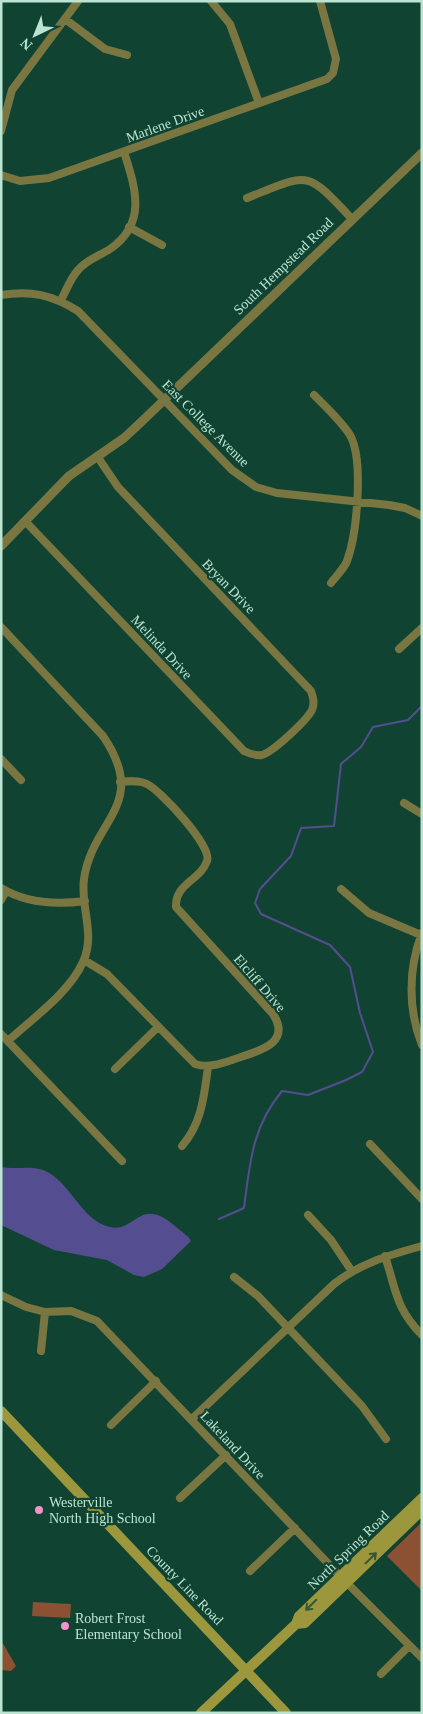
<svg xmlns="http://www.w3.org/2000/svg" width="423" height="1714" viewBox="0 0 423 1714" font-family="Georgia,serif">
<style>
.green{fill:#8c5032}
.water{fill:#544e90}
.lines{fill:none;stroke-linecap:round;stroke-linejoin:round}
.stream{stroke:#544e90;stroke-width:2}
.minor{stroke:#797641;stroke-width:8}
.tertiary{stroke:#797641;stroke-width:9}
.secondary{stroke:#9c973d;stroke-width:10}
.oneway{stroke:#345835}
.poi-dot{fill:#f890cb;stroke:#114332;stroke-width:2}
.labels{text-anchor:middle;stroke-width:4.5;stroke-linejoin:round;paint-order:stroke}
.street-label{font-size:14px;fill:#bbe5d2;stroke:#114332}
.poi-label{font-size:14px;fill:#bbe5d2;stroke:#114332;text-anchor:start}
</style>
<rect width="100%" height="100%" fill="#114332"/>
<path class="green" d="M422 1522V1591L387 1556Z
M33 1602 71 1604 70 1618 32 1616Z
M1 1640 16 1666 11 1671 1 1670Z"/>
<path class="water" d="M1 1167C15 1170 29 1165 43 1170 70 1180 81 1221 110 1227 135 1233 140 1195 175 1226 180 1231 188 1235 191 1241L162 1269 144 1277 134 1275 107 1260 54 1250 1 1225Z"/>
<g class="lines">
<path class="stream" d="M219 1219 244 1208C250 1163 252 1127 282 1091L308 1095 346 1080 362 1072 373 1052 360 1013 350 967 330 945 261 914 255 903 260 889 291 856 301 828 334 826 341 764 361 747 373 727 408 720 422 706"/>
<path class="minor" d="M211 1 230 24 259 103
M65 19 105 49 127 55
M1 131 12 90 78 1
M1 175 20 181 49 178 327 79 333 73 336 59 320 1
M247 198C310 173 305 169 352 219
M129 227 162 245
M1 295C31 290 52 295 78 311L232 470 256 487 277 493 389 505 405 508 422 516
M61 300C66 291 70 279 78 270 86 260 99 256 110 249 148 223 135 187 124 152
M314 395C326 407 341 421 350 435 364 460 357 534 347 561 344 569 336 576 331 583
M25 521 244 751C250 754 255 756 262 755 273 752 307 720 312 710 315 703 313 697 311 691L118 487 97 456
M1 627 103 736C150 805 92 820 84 879 80 907 96 934 83 962 69 993 33 1018 8 1041
M399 649 422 628
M1 759 21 780
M404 803 422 814
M1 888C27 904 56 905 85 901
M341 889 369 913 421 935
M1 900 6 891
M422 933C408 969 408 1010 422 1045
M84 960 107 974 195 1064C211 1069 225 1062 241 1057 262 1050 291 1042 273 1014L176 907C175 883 200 881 207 861 213 847 161 791 147 784 139 780 129 781 120 782
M1 1034 122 1161
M115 1069 158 1027
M370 1144 422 1199
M182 1146C202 1123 204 1096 208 1067
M308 1215 331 1240 351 1270
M385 1256C396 1290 396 1309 422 1335
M234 1277 258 1296 362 1406 386 1439
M1 1295 26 1307 45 1312 71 1311 97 1321 340 1576 422 1658
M41 1351 45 1312
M192 1419 334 1284C361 1263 389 1255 422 1246
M111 1425 156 1381
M180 1498 226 1455
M250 1571 295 1528
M381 1674 409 1646"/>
<path class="tertiary" d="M1 546 69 476 124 438 138 425 422 153"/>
<path class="secondary" d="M1 1411 286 1713
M296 1624 305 1623 422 1510
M201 1713 296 1624 299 1616 422 1498"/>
</g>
<defs><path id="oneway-shaft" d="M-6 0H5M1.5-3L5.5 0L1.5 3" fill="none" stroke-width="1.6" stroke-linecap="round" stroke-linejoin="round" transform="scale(1.25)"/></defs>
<g class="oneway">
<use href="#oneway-shaft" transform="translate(371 1558) rotate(-44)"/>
<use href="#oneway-shaft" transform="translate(311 1605) rotate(135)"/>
</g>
<g class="poi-dot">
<circle cx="39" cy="1510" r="5"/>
<circle cx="65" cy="1626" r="5"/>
</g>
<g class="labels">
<g class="street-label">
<text transform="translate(165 124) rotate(-20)" y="5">Marlene Drive</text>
<text transform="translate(283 266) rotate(-44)" y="5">South Hempstead Road</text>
<text transform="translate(206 423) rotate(45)" y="5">East College Avenue</text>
<text transform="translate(229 586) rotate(46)" y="5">Bryan Drive</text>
<text transform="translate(162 647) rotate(47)" y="5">Melinda Drive</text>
<text transform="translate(260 983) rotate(49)" y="5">Elcliff Drive</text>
<text transform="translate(233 1445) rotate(47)" y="5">Lakeland Drive</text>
<text transform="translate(348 1550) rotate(-44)" y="5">North Spring Road</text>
<text transform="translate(185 1585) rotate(46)" y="5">County Line Road</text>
</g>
<g class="poi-label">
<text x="49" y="1507">Westerville<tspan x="49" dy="16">North High School</tspan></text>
<text x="75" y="1623">Robert Frost<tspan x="75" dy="16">Elementary School</tspan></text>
</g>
</g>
<rect width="423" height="1714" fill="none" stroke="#bbe5d2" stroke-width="5"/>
<g transform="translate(35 35) rotate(223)" stroke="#114332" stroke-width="4" paint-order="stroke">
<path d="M0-4L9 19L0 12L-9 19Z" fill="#bbe5d2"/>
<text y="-8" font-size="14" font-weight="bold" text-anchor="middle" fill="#bbe5d2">N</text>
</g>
</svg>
